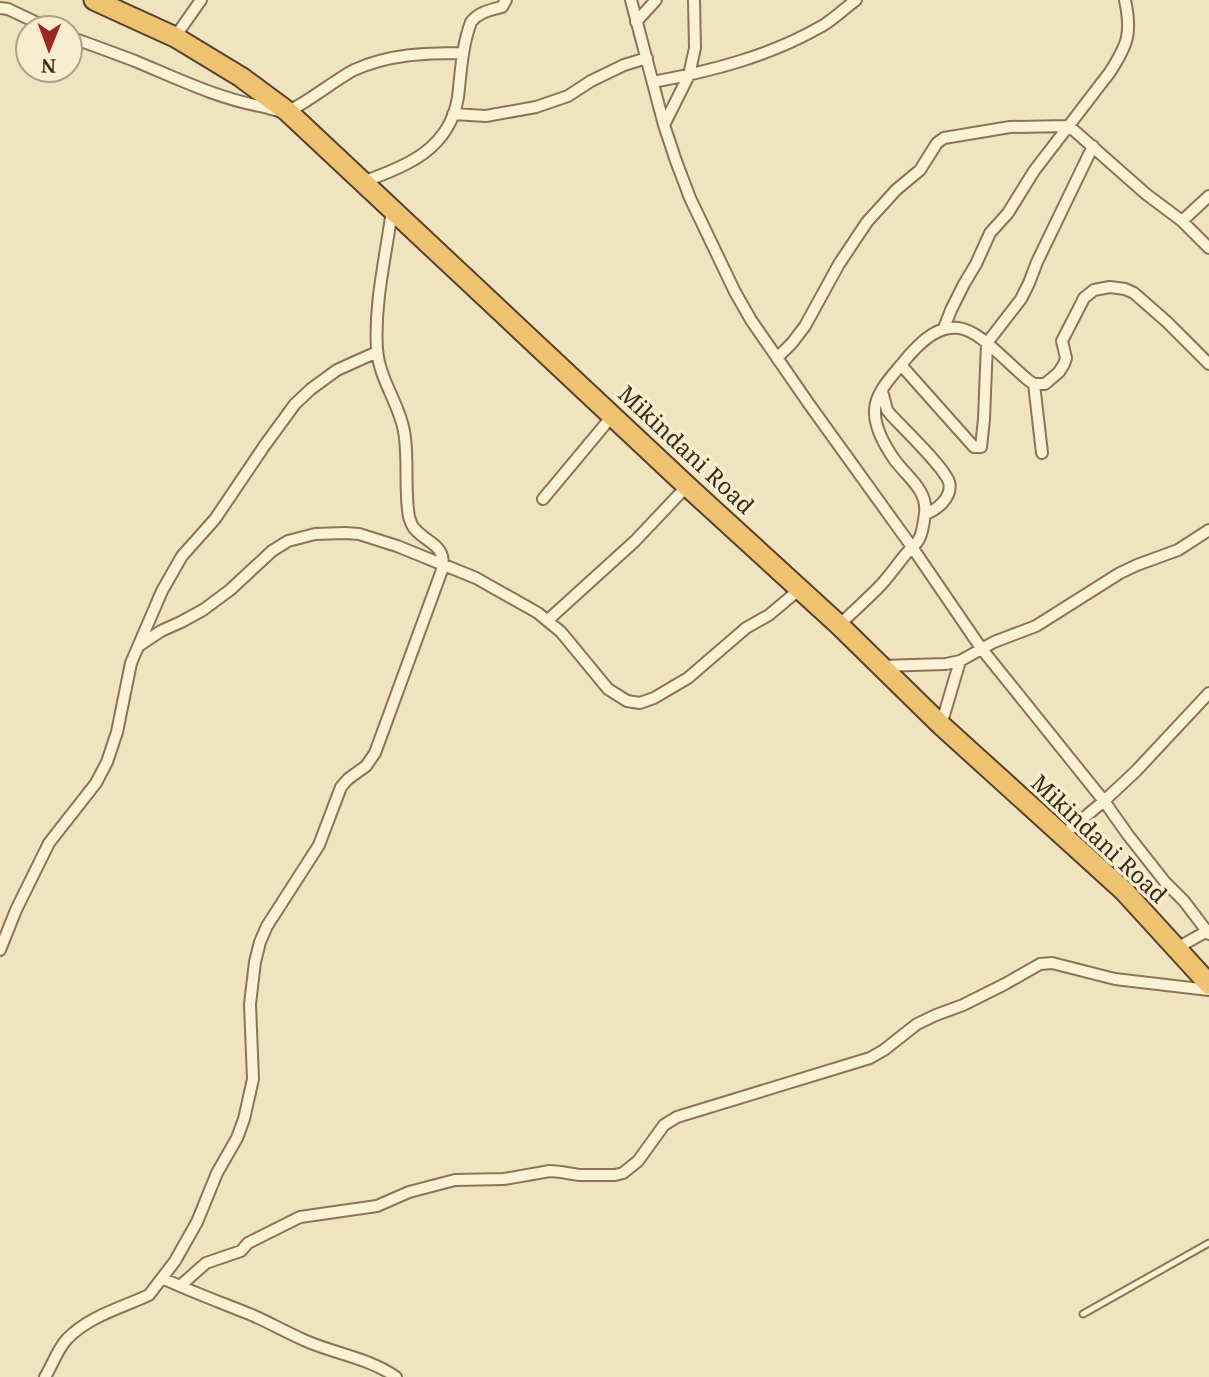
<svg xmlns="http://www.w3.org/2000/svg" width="1209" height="1377" viewBox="0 0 1209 1377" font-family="'Noto Serif',serif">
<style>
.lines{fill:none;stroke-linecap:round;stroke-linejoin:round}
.service-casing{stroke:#8b7457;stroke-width:9}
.minor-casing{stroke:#8b7457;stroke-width:14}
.trunk-casing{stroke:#58422b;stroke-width:23}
.service{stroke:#fbf1d4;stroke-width:5}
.minor{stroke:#fbf1d4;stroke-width:10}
.trunk{stroke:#eec270;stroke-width:19}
.labels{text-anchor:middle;stroke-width:7;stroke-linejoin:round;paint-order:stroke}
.street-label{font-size:23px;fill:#392b1c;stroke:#f7eed0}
</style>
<rect width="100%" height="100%" fill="#f0e4c0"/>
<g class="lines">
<defs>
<path id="service" d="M1083 1314 1209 1243"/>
<path id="minor" d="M631 0 664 125 676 161 690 198 735 292 751 320 809 404 912 547 981 648 1104 801 1128 835 1165 882 1184 901 1209 934
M0 8 8 9 48 28
M636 22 656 0
M70 37C92 45 114 53 135 61 178 79 219 99 265 107 271 109 279 112 286 111 296 111 339 77 354 70 389 54 425 53 463 53
M175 37 201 0
M653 82C712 71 770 56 822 26 834 19 845 8 856 0
M453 114 486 116 536 107 568 96 591 81 624 65 647 58
M664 125 689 75 695 48 694 0
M362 182C406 167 450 149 458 97 461 72 462 46 471 22 479 12 490 10 502 7L506 0
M1182 221 1209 196
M944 328 951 310 964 284 976 264 990 233 1008 213 1034 171 1110 72C1128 44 1132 33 1125 0
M777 358 792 343 805 326 839 264 867 222 896 190 920 170 937 143 944 138 1010 127 1069 126 1146 194 1182 221 1209 248
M901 365 974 447H981L984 419 987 343 1021 299 1029 283 1037 262 1093 146
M1034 384 1042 453
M882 391 887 410 891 415C903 428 944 467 949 482 953 497 937 510 925 514
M543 499 613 415
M548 620 635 541 687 486
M839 625C852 613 865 601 878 588 888 578 896 566 905 555 909 550 916 545 919 539 923 532 924 521 925 513 928 490 906 476 894 459 885 446 874 426 875 410 875 394 891 377 901 365 956 295 978 337 1028 380L1034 384H1045L1059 372 1064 364 1066 358 1062 341 1081 304 1084 298 1094 290 1110 287 1125 289 1134 293 1167 322 1209 364
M140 645 161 631 181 622 203 610 230 590 272 551 288 541 315 534 345 533 359 534 397 546 476 578 538 613 561 632 608 689 627 701 640 703 654 698 688 678 746 628 769 615 800 589
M881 666 946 664 960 661 994 642 1036 626 1120 573 1137 565 1178 550 1209 530
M941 725 960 661
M1062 836 1104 801 1136 771 1209 693
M1177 948 1209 930
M0 950 16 910 49 843 96 783 107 762 117 732 131 663 162 591 182 556 215 519 265 445 295 404 311 389 337 370 377 352
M162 1278C192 1292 222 1303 252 1315 270 1323 288 1333 306 1341 336 1354 369 1358 396 1377
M180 1286 206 1263 241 1251 248 1243 300 1217 377 1206 409 1192 455 1180 504 1179 550 1171 561 1172 579 1175H615L623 1173 638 1161 664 1125 677 1117 870 1058 884 1050 917 1024 936 1015 963 1005 1005 984 1040 964 1052 963 1115 979 1209 990
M45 1377C53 1364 57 1350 67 1339 89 1316 121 1308 149 1295L175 1261 197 1222 217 1173 237 1138 244 1119 253 1079 250 1004 255 962 260 942 267 926 319 845 341 787 348 779 366 766 375 753 442 570C447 544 427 544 414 528 412 526 410 520 409 517 404 489 409 459 404 431 399 403 379 379 377 349 374 303 386 256 392 210"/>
<path id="trunk" d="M94 0 175 37 241 77 287 111 687 486 839 625 941 725 1124 891 1209 984"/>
</defs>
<use href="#service" class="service-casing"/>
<use href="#minor" class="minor-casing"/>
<use href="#trunk" class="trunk-casing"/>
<use href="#service" class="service"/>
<use href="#minor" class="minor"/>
<use href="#trunk" class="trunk"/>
</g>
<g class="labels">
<g class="street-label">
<text transform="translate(686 450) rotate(43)" y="8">Mikindani Road</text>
<text transform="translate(1099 839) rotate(43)" y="8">Mikindani Road</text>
</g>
</g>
<g transform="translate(49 49) rotate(181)"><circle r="33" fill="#f7eed0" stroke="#aba088" stroke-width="2"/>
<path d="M0-5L12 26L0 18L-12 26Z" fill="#9d2723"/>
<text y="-10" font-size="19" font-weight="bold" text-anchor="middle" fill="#392b1c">N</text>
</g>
</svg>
